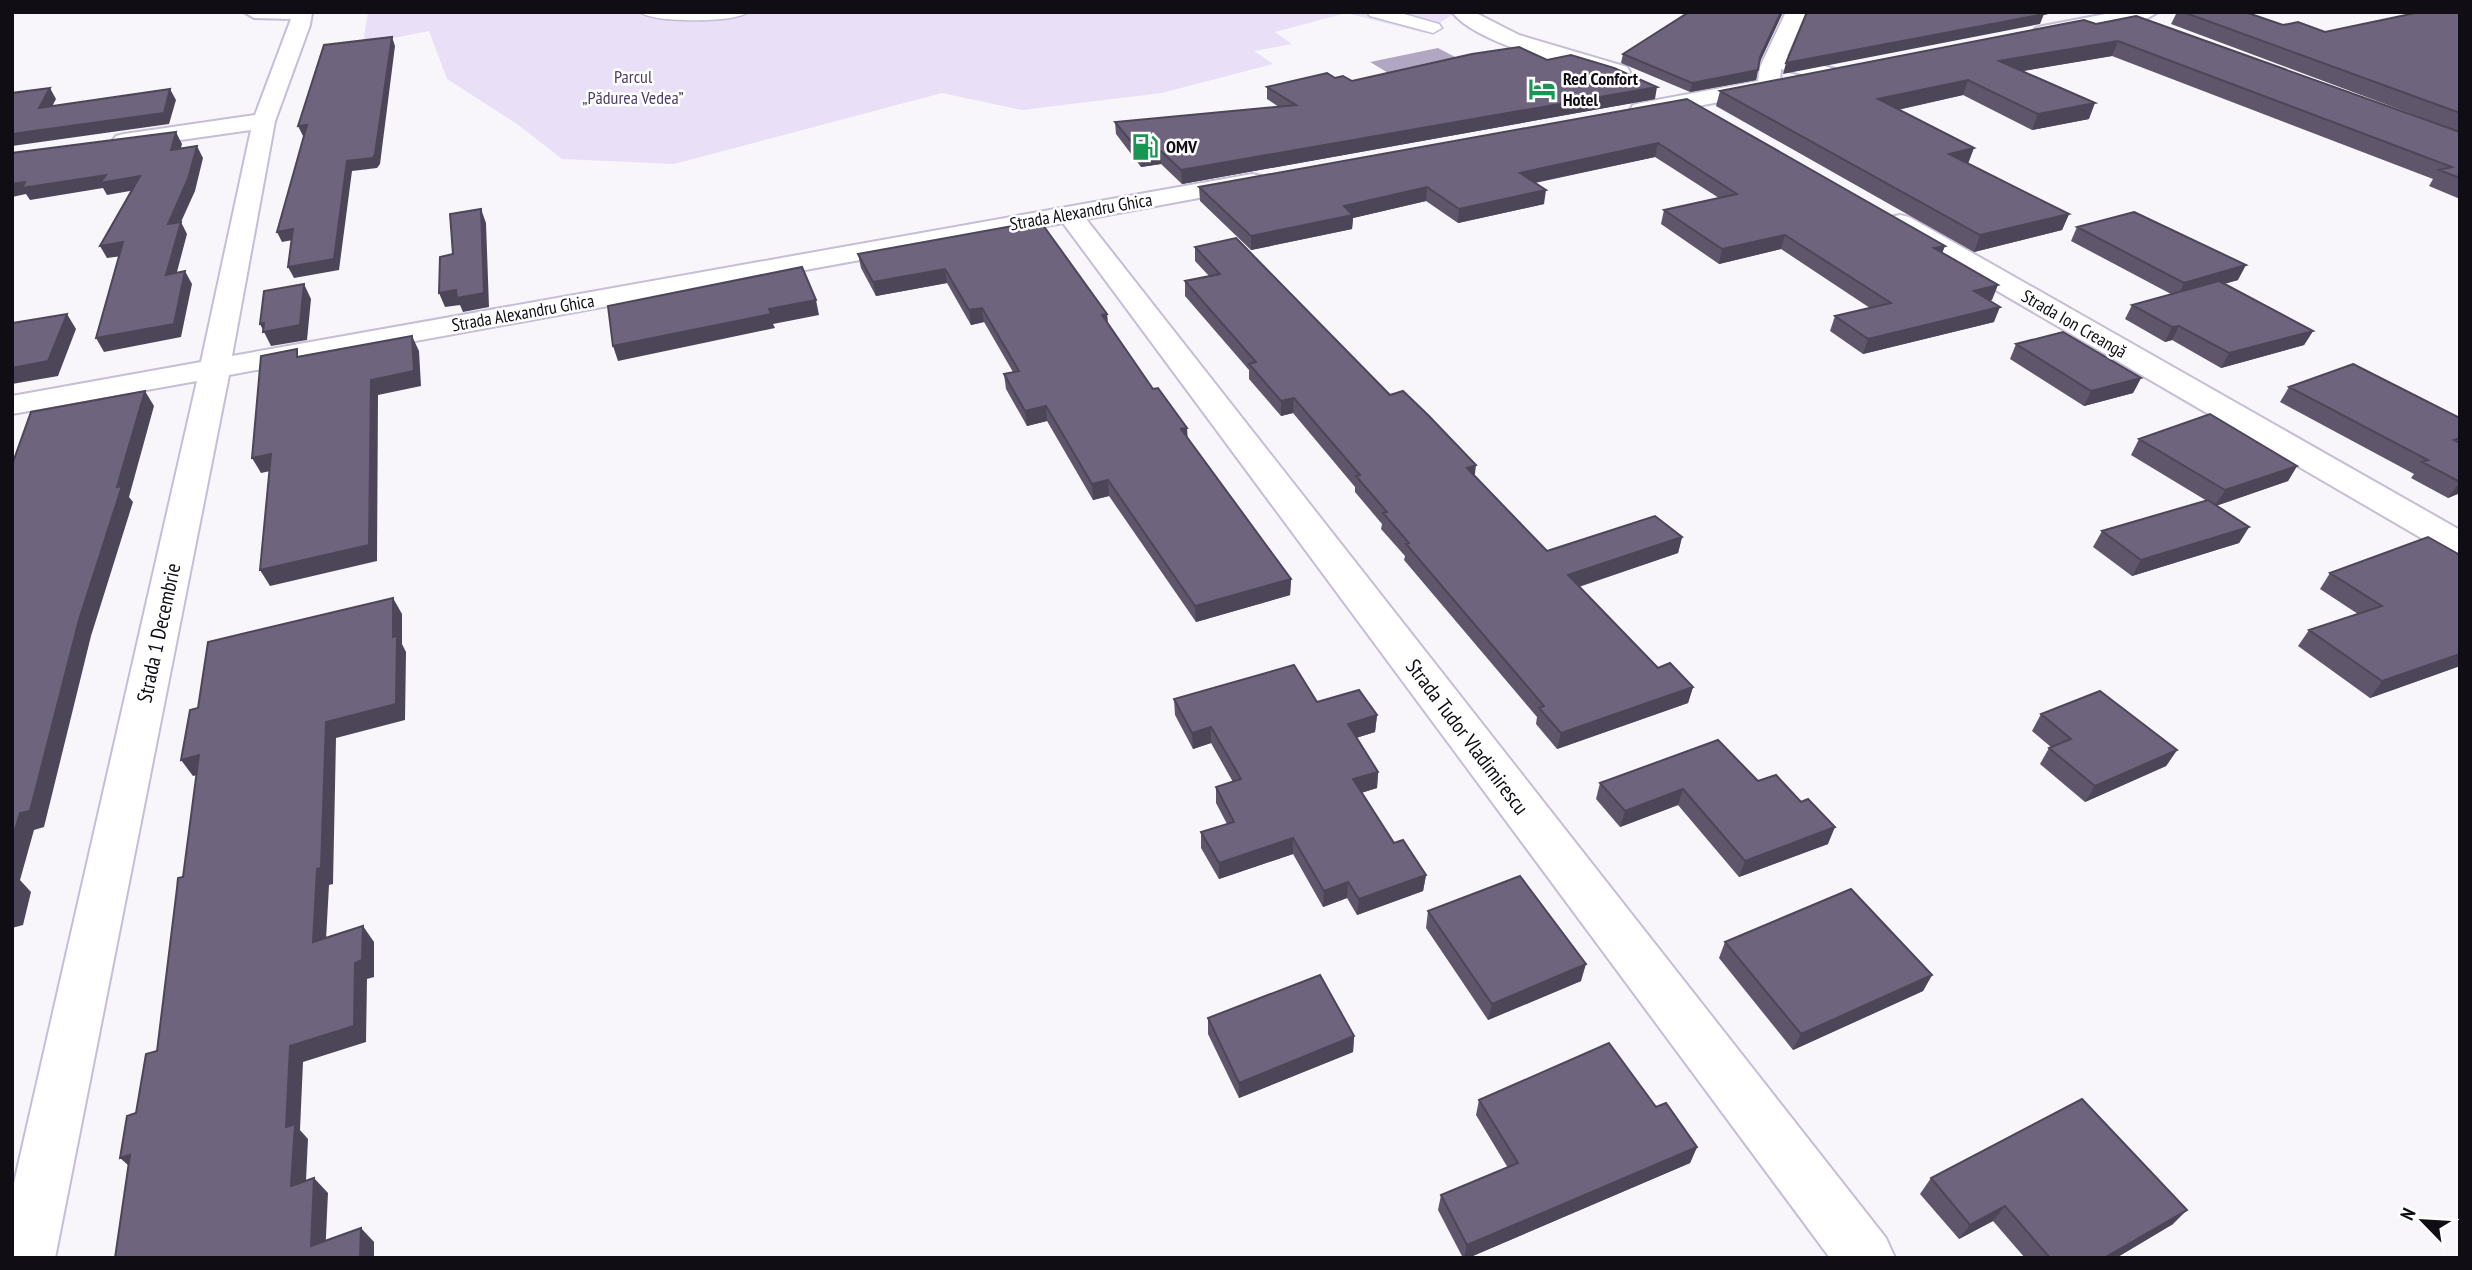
<svg xmlns="http://www.w3.org/2000/svg" width="2472" height="1270" viewBox="0 0 2472 1270" font-family="'PT Sans Narrow',sans-serif">
<style>
.green{fill:#e9e0f8}
.water{fill:#b2a7c2}
.lines{fill:none;stroke-linecap:round;stroke-linejoin:round}
.pedestrian-casing{stroke:#c6bdd6;stroke-width:3}
.minor-casing{stroke:#c6bdd6;stroke-width:4}
.pedestrian{fill:#fff;fill-rule:evenodd}
.minor{fill:#fff;fill-rule:evenodd}
.wall{fill:#5f566c}
.shaded-wall{fill:#4d4658}
.building{fill:#6e647d;stroke:#4d4658;stroke-width:2}
.labels{text-anchor:middle;stroke-width:5;stroke-linejoin:round;paint-order:stroke}
.far-park-label{font-size:18px;fill:#4f3d67;stroke:#fff}
.far-poi-label{font-size:18px;font-weight:bold;fill:#100d15;stroke:#fff;text-anchor:start}
.far-street-label{font-size:18px;fill:#100d15;stroke:#fff}
.street-label{font-size:21px;fill:#100d15;stroke:#fff}
</style>
<rect width="100%" height="100%" fill="#f8f6fb"/>
<path class="green" d="M368 12H1456L1425 33 1346 13 1275 32 1292 44 1254 51 1273 64 1162 93 1022 110 942 93 674 164 562 159 517 124 447 79 429 31 363 44Z"/>
<path class="water" d="M1438 48 1459 59 1390 74 1370 62Z"/>
<g class="lines">
<defs>
<path id="pedestrian" d="M640 12H748C737 23 651 23 640 12Z
M1367 12H1397L1439 24 1442 28 1433 33 1370 16Z"/>
<path id="minor" d="M244 12 312 13 310 25 275 121 232 356 1252 174 1261 176 1264 181 1261 186 1252 188 1086 219 1886 1238 1895 1258H1830L1063 223 229 375 55 1258H12V1192L197 381 12 414V396L201 362 251 130 124 148 116 146 112 141 116 136 124 134 255 115 291 19 254 18Z
M1452 12H1474L1519 35 1627 67 1630 72 1627 77 1619 78C1578 68 1477 45 1452 12Z
M1786 12H1806L1787 56 1835 69 1838 74 1835 79 1827 80 1781 69 1780 82 1782 85 1776 91 1641 117 1633 115 1630 110 1633 105 1641 103 1758 81 1760 67Z
M2116 12H2158L2148 18 2043 38 2036 36 2033 32 2036 28 2043 26Z
M1900 215 1909 217 2460 530V556L2447 553 1891 229 1887 223 1891 217Z"/>
</defs>
<use href="#pedestrian" class="pedestrian-casing"/>
<use href="#minor" class="minor-casing"/>
<use href="#pedestrian" class="pedestrian"/>
<use href="#minor" class="minor"/>
</g>
<path class="wall" d="M1689 12H1783L1759 63 1756 80 1690 92 1621 63 1623 54Z
M2177 12H2245L2283 25 2325 32 2460 12V132L2171 24Z
M2084 20 2460 132V199L2429 186 2433 179 2112 56 2022 71 2089 119 2032 130 1963 95 1898 110 1968 163 2069 214 2062 230 1974 252 1716 106 1720 91Z
M1547 60 1655 99 1182 184 1161 164 1141 167 1116 134 1115 122 1279 107 1267 99V87L1335 78 1352 81Z
M1687 99 1945 246 1942 253 1992 300 1989 301 1994 322 1863 354 1830 331 1835 316 1870 308 1781 249 1719 264 1661 224 1664 210 1719 198 1655 157 1535 183 1544 204 1458 223 1426 201 1353 218 1352 229 1251 250 1200 201 1199 187Z
M1040 221 1107 314 1108 323 1153 389 1187 428V438L1291 579 1290 595 1196 622 1109 496 1093 500 1047 421 1027 426 1006 389 1004 374 1013 372 984 322 971 325 947 283 876 296 861 268 858 254Z
M2077 227 2238 280 2224 284 2313 331 2304 345 2221 368 2172 340 2165 342 2125 319 2132 305 2171 294 2071 241Z
M1195 247 1390 395 1475 476 1547 551 1682 537 1678 553 1579 587 1658 668 1693 687 1688 703 1557 749 1536 724 1537 717 1404 560 1405 556 1381 529 1382 524 1355 492V487L1293 413 1281 416 1249 379V370L1185 296V281L1209 276 1195 261Z
M2016 344 2141 378 2133 393 2084 406 2010 359Z
M2289 387 2460 418V493L2448 498 2411 478 2414 474 2280 402Z
M2139 439 2297 466 2288 481 2216 506 2249 527 2239 543 2132 576 2093 547 2102 531 2207 501 2131 455Z
M2428 537 2460 666 2370 698 2298 646 2309 630 2358 614 2320 589 2330 573Z
M1174 699 1317 702 1377 715 1375 732 1356 738 1378 772 1377 788 1361 793 1394 843 1426 875 1423 891 1357 915 1347 898 1323 907 1293 854 1219 879 1201 848V832L1227 824 1216 803V787L1233 782 1211 743 1193 749 1175 715Z
M2041 714 2177 750 2166 766 2085 802 2040 764 2049 748 2051 747 2032 731Z
M1758 781 1828 844 1739 877 1678 805 1620 827 1596 799 1600 783Z
M1428 911 1581 981 1488 1020 1426 928Z
M1725 942 1932 975 1923 991 1793 1050 1719 958Z
M1208 1018 1354 1036 1353 1052 1239 1098 1208 1034Z
M1479 1100 1656 1107 1697 1147 1690 1163 1468 1258H1463L1438 1210 1441 1195 1508 1168 1476 1115Z
M1931 1178 2173 1224 2116 1258H2025L1993 1221 1959 1239 1920 1194Z"/>
<path class="shaded-wall" d="M1781 12H1783L1758 66 1760 57Z
M2044 14 2040 24 1783 74 1786 63Z
M392 37 395 46 380 164 377 168 352 171 339 270 294 278 288 267Z
M2118 41 2112 56 1994 76 1999 61Z
M1758 70 1756 80 1690 92 1692 83Z
M1968 80 1963 95 1873 115 1878 99Z
M1657 87 1655 99 1182 184 1181 170Z
M50 88 56 99 45 120 39 108Z
M170 89 176 100 169 124 12 146V134Z
M2095 103 2089 119 2032 130 2038 114Z
M307 125 311 135 303 136 298 126Z
M176 132 182 144 177 162 171 150Z
M1658 143 1655 157 1518 186 1520 173Z
M197 146 203 158 195 191 181 222 187 234 173 287 166 275 168 224Z
M1974 148 1968 164 1949 154Z
M1161 151V164L1141 167V154Z
M106 175 140 176 147 188 107 195 103 188 30 200 26 194 12 197V184Z
M1427 187 1426 201 1353 218 1352 229 1251 250V236L1344 206Z
M1546 190 1544 204 1458 223 1459 209Z
M481 209 486 223 489 307 463 312 460 305 445 307 439 293Z
M2069 214 2062 230 1974 252 1980 235Z
M293 229 298 239 282 242 277 232Z
M1785 235 1781 249 1719 264 1722 249Z
M123 242 130 255 107 258 100 246Z
M1945 246 1939 260 1934 248Z
M2246 265 2238 280 2177 297 2184 283Z
M945 269 947 283 876 296 873 282Z
M185 271 192 284 181 337 104 352 96 338Z
M304 284 311 299 307 340 271 346 260 324Z
M1998 285 1992 300 1968 306 1974 291Z
M816 300 819 315 773 324 775 328 618 361 613 346 769 309Z
M2000 307 1994 322 1863 354 1868 339Z
M982 308 984 322 971 325 969 310Z
M67 314 76 329 58 376 12 384V368Z
M1107 314 1108 329 1102 315Z
M2179 326 2172 340 2165 342 2172 327Z
M2313 331 2304 345 2221 368 2229 353Z
M412 336 419 351 421 386 378 395 377 561 270 586 260 570 371 380Z
M2141 378 2133 393 2084 406 2091 391Z
M145 391 154 406 129 497 133 502 91 636 44 827 34 830 20 880 31 892 23 925 12 928V840L79 620Z
M1294 398 1293 413 1281 416V401Z
M1046 406 1047 421 1027 426 1025 411Z
M1187 428 1188 443 1181 429Z
M271 454 280 469 261 473 252 458Z
M1476 465 1474 481 1467 468Z
M2297 466 2288 481 2215 506 2225 490Z
M1108 480 1109 496 1093 500 1092 484Z
M2460 482V493L2448 498 2459 483Z
M2249 527 2239 543 2132 576 2141 560Z
M1682 537 1678 553 1565 591 1568 575Z
M1291 579 1290 595 1196 622 1195 606Z
M393 598 402 614V644L406 652 405 720 336 738 333 884 329 885 325 958 313 942 326 722 393 637Z
M2460 654V666L2370 698 2382 681Z
M1693 687 1688 703 1557 749 1561 733Z
M1377 715 1375 732 1346 741 1348 724Z
M1211 727V743L1193 749 1192 733Z
M2177 750 2166 766 2085 802 2095 786Z
M199 755 211 772 193 776 181 760Z
M1378 772 1377 788 1351 796 1353 779Z
M1683 789 1678 805 1620 827 1625 811Z
M1835 827 1828 844 1739 877 1745 861Z
M1293 838V854L1219 879V863Z
M1426 875 1423 891 1357 915 1359 899Z
M1348 882 1347 898 1323 907 1324 891Z
M363 926 374 942V977L367 979 366 1042 303 1062 300 1130 308 1139 305 1201 291 1186 286 1127 290 1046 355 963Z
M1586 964 1581 981 1488 1020 1492 1004Z
M1932 975 1923 991 1793 1050 1801 1034Z
M1354 1036 1353 1052 1239 1098V1083Z
M1697 1147 1690 1163 1468 1258H1464L1467 1245Z
M130 1155 137 1173 120 1158Z
M314 1178 328 1193 325 1258 311 1246Z
M2005 1206 1993 1221 1959 1239 1970 1225Z
M2187 1210 2173 1224 2116 1258H2104Z
M361 1228 374 1242V1258H360Z"/>
<path class="building" d="M1689 12H1781L1760 57 1758 70 1692 83 1623 54Z
M1807 12H2038L2044 14 1786 63Z
M2183 12H2245L2283 25 2298 22 2325 32 2420 12H2460V113Z
M2136 16 2460 132V178L2439 170 2452 167 2118 41 1999 61 2095 103 2038 114 1968 80 1878 99 1974 148 1949 154 2069 214 1980 235 1720 91 2084 20 2096 24Z
M392 37 375 154 373 158 347 161 334 259 288 267 293 229 277 232 307 125 298 126 324 45Z
M1519 47 1547 60 1571 55 1614 68 1657 87 1181 170 1161 151 1141 154 1115 122 1296 105 1267 87 1327 73 1335 78 1343 76 1352 81 1472 54Z
M50 88 39 108 170 89 164 113 12 134V93Z
M1687 99 1945 246 1934 248 1998 285 1974 291 2000 307 1868 339 1835 316 1891 303 1785 235 1722 249 1664 210 1737 194 1658 143 1520 173 1546 190 1459 209 1427 187 1344 206 1353 215 1251 236 1199 187Z
M176 132 171 150 197 146 188 179 168 224 181 222 166 275 185 271 174 324 96 338 123 242 100 246 140 176 100 183 106 175 22 188 25 182 12 184V153Z
M481 209 484 293 457 298 456 290 439 293 440 257 453 254 450 214Z
M2134 212 2246 265 2184 283 2077 227Z
M1040 221 1107 314 1102 315 1153 389 1158 388 1187 428 1181 429 1291 579 1195 606 1108 480 1092 484 1046 406 1025 411 1004 374 1019 371 982 308 969 310 945 269 873 282 858 254Z
M1236 238 1390 395 1403 391 1429 416 1476 465 1467 468 1547 551 1655 516 1682 537 1568 575 1658 668 1670 663 1693 687 1561 733 1539 708 1544 706 1406 544 1409 543 1383 513 1387 512 1356 476 1360 475 1294 398 1281 401 1249 364 1256 362 1185 281 1220 274 1195 247Z
M802 267 816 300 769 309 771 314 613 346 608 306Z
M2219 281 2313 331 2229 353 2179 326 2172 327 2132 305Z
M304 284 300 325 263 332 264 323 260 324 264 291Z
M67 314 48 361 12 368V323Z
M2063 332 2141 378 2091 391 2016 344Z
M412 336 414 371 371 380 369 545 260 570 271 454 252 458 261 356 297 349V357Z
M2353 364 2460 418V438L2454 440 2460 443V482L2422 462 2428 460 2289 387Z
M145 391 117 487 122 486 79 620 30 811 20 813 12 840V465L31 412Z
M2210 414 2297 466 2225 490 2139 439Z
M2208 500 2249 527 2141 560 2102 531Z
M2428 537 2460 555V654L2382 681 2309 630 2382 606 2330 573Z
M393 598V637L397 635 396 704 326 722 321 868 317 869 313 942 363 926 362 960 355 963 354 1026 290 1046 286 1127 295 1124 291 1186 314 1178 311 1246 361 1228 360 1258H115L130 1155 120 1158 127 1116 136 1113 146 1054 157 1051 177 888 178 878 183 877 199 755 181 760 190 710 198 708 208 642Z
M1294 665 1317 702 1359 690 1377 715 1348 724 1378 772 1353 779 1394 843 1403 840 1426 875 1359 899 1348 882 1324 891 1293 838 1219 863 1201 832 1234 822 1216 787 1241 779 1211 727 1192 733 1174 699Z
M2100 691 2177 750 2095 786 2049 748 2071 739 2041 714Z
M1718 740 1758 781 1776 775 1801 802 1808 799 1835 827 1745 861 1683 789 1625 811 1600 783Z
M16 876 12 890V877Z
M1520 876 1586 964 1492 1004 1428 911Z
M1851 889 1932 975 1801 1034 1725 942Z
M1320 975 1354 1036 1239 1083 1208 1018Z
M1609 1043 1656 1107 1666 1103 1697 1147 1467 1245 1441 1195 1518 1163 1479 1100Z
M2082 1099 2187 1210 2104 1258H2050L2005 1206 1970 1225 1931 1178Z"/>
<defs>
<symbol id="hotel-bare" viewBox="-9 -9 18 18"><path d="M-6-4.5h1.5V1H6V5H4.5V3h-9V5H-6ZM-4 0a1.8 1.8 0 1 1 3.6 0ZM.5 0V-2.5h3Q6-2.5 6 0Z" fill="#1a9653" stroke="#fff" stroke-width="2.5" paint-order="stroke"/></symbol>
<symbol id="fuel-bare" viewBox="-9 -9 18 18"><path d="M-5.5-6h7V0h2V4h1.3V-2.5L3-4.5l.8-.8L6-3V5H2.5V1h-1V6h-7ZM-4.2-4.7v3.2H.2V-4.7Z" fill="#1a9653" stroke="#fff" stroke-width="2.5" paint-order="stroke"/></symbol>
</defs>
<g fill-rule="evenodd">
<use href="#hotel-bare" x="1523" y="70" width="38" height="38"/>
<use href="#fuel-bare" x="1126" y="128" width="38" height="38"/>
</g>
<g class="labels">
<g class="far-park-label">
<text x="633" y="83">Parcul<tspan x="633" dy="21">„Pădurea Vedea”</tspan></text>
</g>
<g class="far-poi-label">
<text x="1563" y="85">Red Confort<tspan x="1563" dy="21">Hotel</tspan></text>
<text x="1166" y="153">OMV</text>
</g>
<g class="far-street-label">
<text transform="translate(1081 212) rotate(-10)" y="6">Strada Alexandru Ghica</text>
<text transform="translate(523 313) rotate(-10)" y="6">Strada Alexandru Ghica</text>
<text transform="translate(2074 324) rotate(30)" y="6">Strada Ion Creangă</text>
</g>
<g class="street-label">
<text transform="translate(159 633) rotate(-78)" y="7">Strada 1 Decembrie</text>
<text transform="translate(1467 737) rotate(53)" y="7">Strada Tudor Vladimirescu</text>
</g>
</g>
<rect width="2472" height="1270" fill="none" stroke="#100d15" stroke-width="28"/>
<g transform="translate(2423 1221) rotate(295)" stroke="#ffffff" stroke-width="5" paint-order="stroke">
<path d="M0-5L12 26L0 18L-12 26Z" fill="#100d15"/>
<text y="-10" font-size="19" font-weight="bold" text-anchor="middle" fill="#100d15">N</text>
</g>
</svg>
